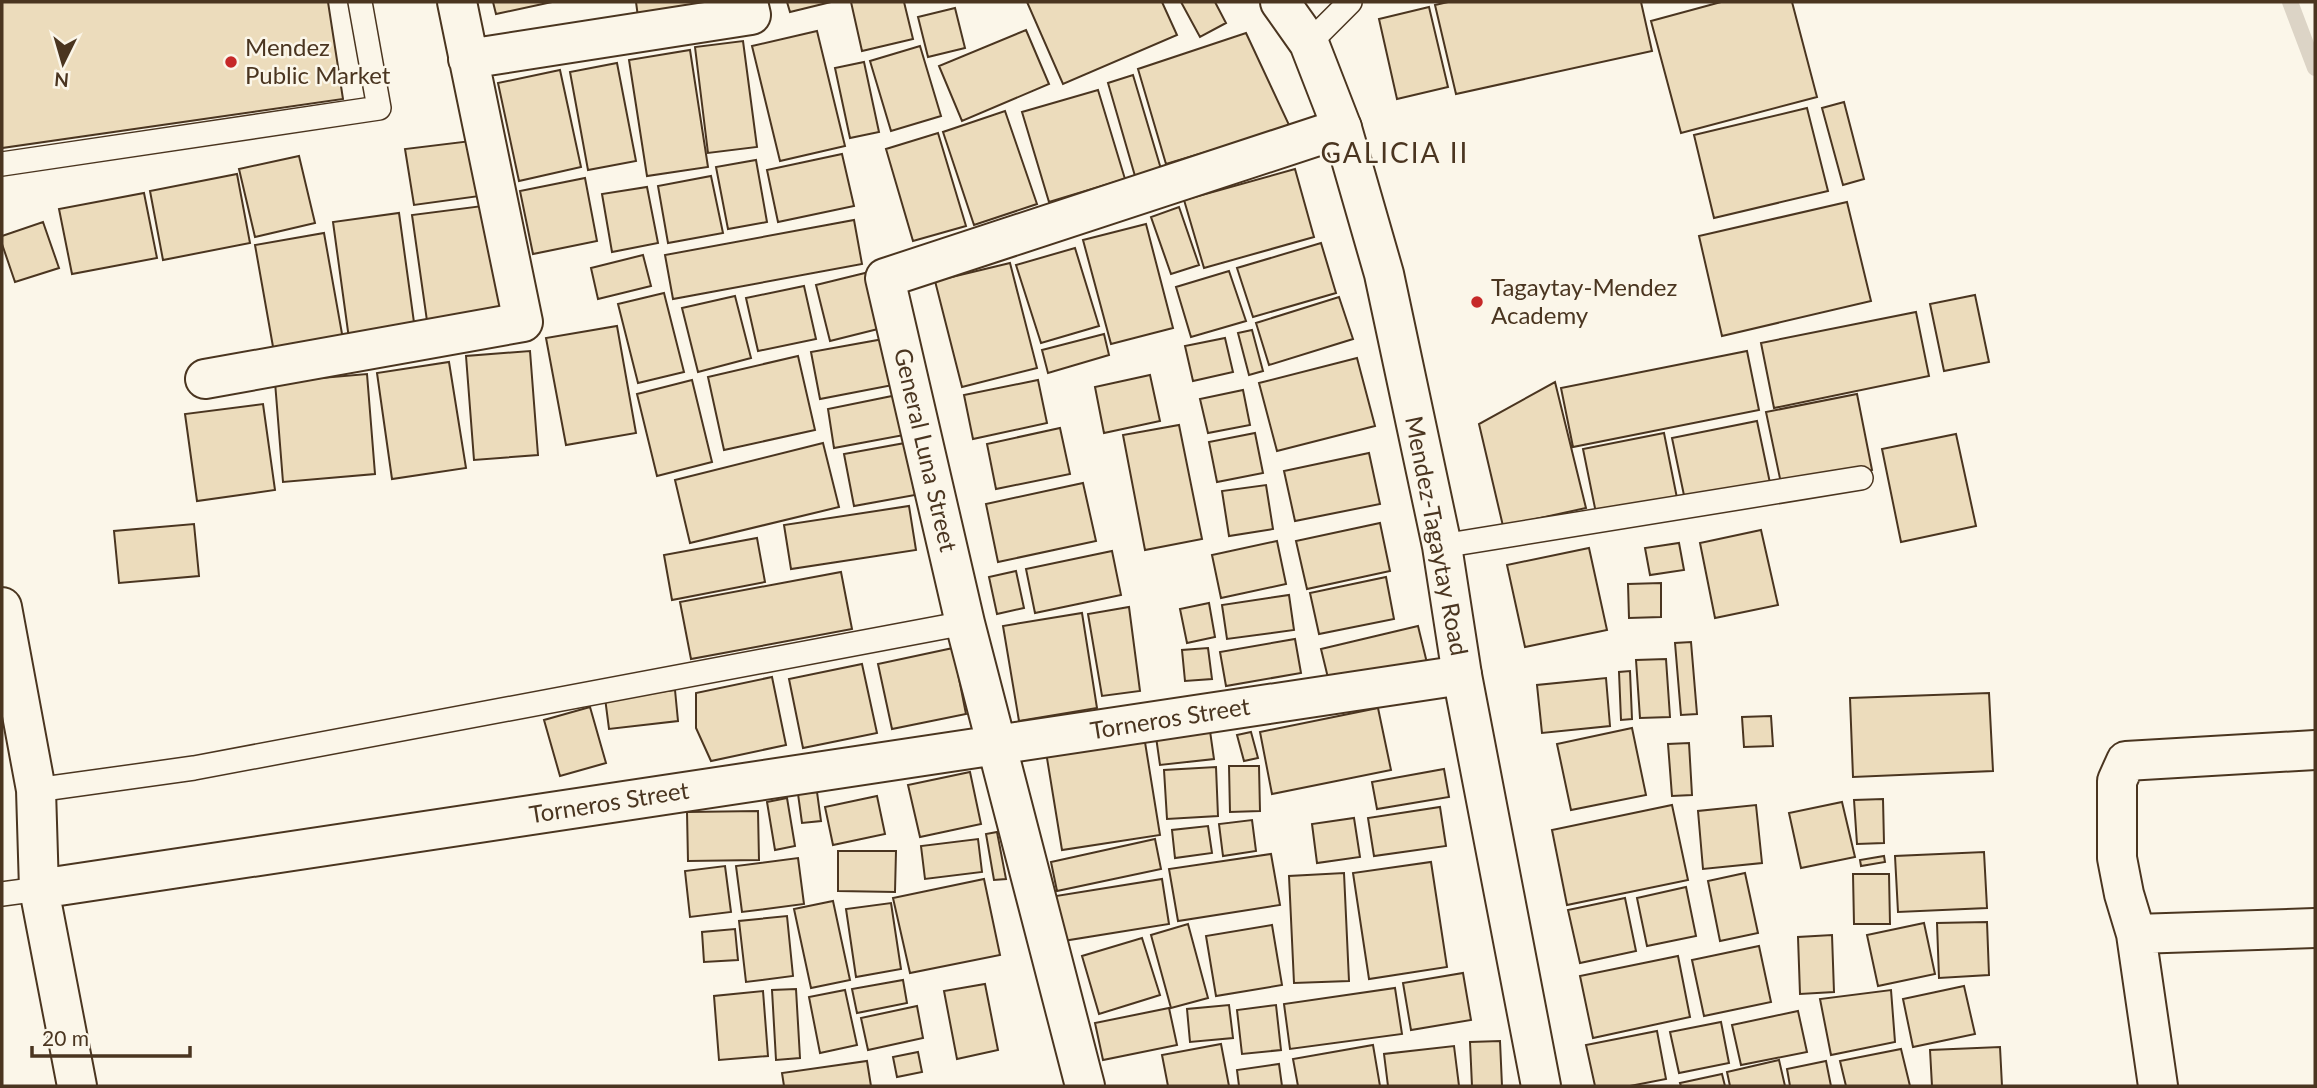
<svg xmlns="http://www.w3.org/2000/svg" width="2317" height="1088" viewBox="0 0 2317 1088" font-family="Lato,sans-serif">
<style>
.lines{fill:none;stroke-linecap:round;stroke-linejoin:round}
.stream{stroke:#dcd4c6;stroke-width:16}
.building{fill:#ecdcbc;stroke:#4a3520;stroke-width:2}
.service-casing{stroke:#4a3520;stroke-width:26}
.minor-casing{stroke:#4a3520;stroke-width:42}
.primary-casing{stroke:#4a3520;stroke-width:42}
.service{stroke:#fbf6e9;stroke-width:23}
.minor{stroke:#fbf6e9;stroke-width:38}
.primary{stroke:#fbf6e9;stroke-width:38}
.poi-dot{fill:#c62828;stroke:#fbf6e9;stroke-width:2.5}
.labels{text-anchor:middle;stroke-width:5;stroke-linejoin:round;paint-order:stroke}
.poi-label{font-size:24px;fill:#4a3520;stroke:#fbf6e9;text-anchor:start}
.street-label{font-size:24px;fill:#4a3520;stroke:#fbf6e9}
.quarter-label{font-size:28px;letter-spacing:2px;fill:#4a3520;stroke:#fbf6e9}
</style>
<rect width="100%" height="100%" fill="#fbf6e9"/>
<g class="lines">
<path class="stream" d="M2290 2 2315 68"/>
</g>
<path class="building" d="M2 2H328L343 99 2 148Z
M493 2H552L496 14Z
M636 2H739L638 17Z
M787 2H831L790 12Z
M851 2H904L913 39 862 51Z
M1027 2H1162L1177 35 1063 84Z
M1181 2H1215L1226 23 1200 37Z
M1448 2H1641L1652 51 1456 94 1435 5Z
M1721 2H1792L1817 97 1681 133 1651 21Z
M1429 7 1448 87 1397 99 1379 19Z
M955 8 965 48 928 57 918 17Z
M1026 30 1049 84 962 121 939 66Z
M817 31 845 146 780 161 752 46Z
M1246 33 1290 127 1166 164 1138 69Z
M743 41 757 147 708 153 695 47Z
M920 46 941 116 891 131 870 61Z
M690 50 708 167 647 176 629 60Z
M864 62 879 132 850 138 835 68Z
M617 63 636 161 588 170 570 72Z
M560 70 581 167 519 181 498 83Z
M1133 75 1161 169 1135 176 1108 83Z
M1098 90 1125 179 1049 202 1022 112Z
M1844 102 1864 179 1843 185 1822 108Z
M1807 108 1828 191 1714 218 1694 135Z
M1005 111 1037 204 974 225 943 132Z
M938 133 966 226 913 241 886 149Z
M479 140 487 195 414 205 405 149Z
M842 154 854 206 778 222 767 170Z
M299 156 315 223 255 237 239 169Z
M756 160 767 222 728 229 716 167Z
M1295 169 1314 237 1204 268 1184 200Z
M237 174 250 243 163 260 150 191Z
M711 176 723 233 668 243 658 186Z
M585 178 597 241 533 254 520 191Z
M647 187 658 243 612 252 602 194Z
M144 193 157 258 72 274 59 209Z
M1847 202 1871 301 1722 336 1699 236Z
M490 205 505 318 428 328 412 215Z
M1179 207 1199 265 1171 274 1151 217Z
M399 213 416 337 350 346 333 222Z
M854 220 862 264 673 299 665 255Z
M43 222 59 268 15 282 2 244V236Z
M1146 224 1173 328 1111 344 1083 240Z
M324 233 344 345 275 358 255 245Z
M1321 243 1336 293 1253 317 1237 268Z
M1075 248 1099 326 1041 343 1016 265Z
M643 255 651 286 598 299 591 268Z
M1010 263 1037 368 962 387 935 281Z
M1229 271 1246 321 1191 337 1176 287Z
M869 272 882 328 830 341 816 285Z
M804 286 816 339 758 351 746 298Z
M664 293 684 372 638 383 618 304Z
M1975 295 1989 362 1944 371 1930 304Z
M735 296 751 358 698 372 682 308Z
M1339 297 1353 339 1269 365 1256 323Z
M1916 312 1929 376 1774 408 1761 343Z
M617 326 636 433 566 445 546 338Z
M1252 330 1263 371 1249 375 1238 333Z
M1104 334 1109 355 1048 373 1042 350Z
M889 338 898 384 820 399 811 352Z
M1225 338 1233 372 1193 381 1185 346Z
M530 351 538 455 474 460 466 356Z
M1747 351 1759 410 1573 447 1561 388Z
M798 356 815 430 724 450 708 377Z
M1357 358 1375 426 1277 451 1259 383Z
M449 362 466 468 392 479 377 373Z
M367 374 375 474 283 482 275 382Z
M1150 375 1160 421 1104 433 1095 387Z
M692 380 712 462 657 476 637 394Z
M1038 380 1047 423 973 439 964 395Z
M1555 382 1586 508 1503 526 1479 424Z
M1243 390 1250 425 1208 433 1200 399Z
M1857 394 1872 470 1782 488 1766 412Z
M897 395 904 435 834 448 828 409Z
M263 404 275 490 197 501 185 414Z
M1757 421 1770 483 1685 500 1672 438Z
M1179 425 1202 539 1145 550 1123 435Z
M1060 428 1070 474 996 489 987 444Z
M1255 433 1263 473 1217 482 1209 442Z
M1664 433 1677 498 1596 513 1583 449Z
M1956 434 1976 526 1901 542 1882 449Z
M823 443 839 507 690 543 675 480Z
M905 443 915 495 854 506 844 454Z
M1369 453 1380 504 1295 521 1284 471Z
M1083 483 1096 541 998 562 986 504Z
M1266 485 1273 529 1229 536 1222 491Z
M909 506 916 550 791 569 784 525Z
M1380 523 1390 571 1307 589 1296 541Z
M194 524 199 576 119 583 114 531Z
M1761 530 1778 605 1715 618 1700 543Z
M757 538 765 582 672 600 664 555Z
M1277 541 1286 584 1221 598 1212 555Z
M1679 543 1684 570 1650 575 1645 548Z
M1589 548 1607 630 1525 647 1507 565Z
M1112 551 1121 595 1035 613 1026 569Z
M1016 571 1024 608 997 614 989 577Z
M841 572 852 629 691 659 680 602Z
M1386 577 1394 619 1319 634 1310 593Z
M1661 583V617L1629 618 1628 584Z
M1289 595 1294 630 1227 639 1222 605Z
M1209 603 1215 637 1187 643 1180 609Z
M1129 607 1140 691 1102 696 1088 614Z
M1082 613 1097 708 1019 721 1003 626Z
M1418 626 1427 663 1330 686 1321 649Z
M1295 639 1301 673 1226 686 1220 652Z
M1691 642 1697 714 1681 715 1675 643Z
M953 648 966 714 892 729 878 664Z
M1208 648 1212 679 1185 681 1182 650Z
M1666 659 1670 717 1640 718 1636 660Z
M862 664 877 733 803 748 789 679Z
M1630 671 1632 719 1621 720 1619 672Z
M772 677 786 745 711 761 696 728V693Z
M1606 678 1610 726 1542 733 1537 685Z
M675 690 678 721 609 729 605 698Z
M1989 693 1993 771 1853 777 1850 698Z
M590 707 606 763 560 776 544 720Z
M1378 708 1391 770 1272 794 1260 732Z
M1771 716 1773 746 1744 747 1742 717Z
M1632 728 1646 795 1571 810 1557 744Z
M1210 731 1214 759 1160 765 1156 737Z
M1251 732 1258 758 1244 761 1237 735Z
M1144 736 1160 835 1062 850 1046 752Z
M1689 743 1692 795 1672 796 1668 744Z
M1229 766H1259L1260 811 1230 812Z
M1216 767 1218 816 1167 819 1164 770Z
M1444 769 1449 797 1377 809 1372 782Z
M970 772 981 824 920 837 908 785Z
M817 792 821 821 802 823 798 794Z
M877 796 885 834 833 845 825 807Z
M787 798 795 846 775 850 767 802Z
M1883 799 1884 843 1857 844 1854 800Z
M1842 802 1855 857 1801 868 1789 813Z
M1672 805 1688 880 1567 905 1552 830Z
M1756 805 1762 863 1703 869 1698 811Z
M1440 807 1446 846 1374 856 1368 818Z
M758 811 759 860 688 861 687 812Z
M1354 818 1360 857 1317 863 1312 824Z
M1252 820 1256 851 1223 856 1219 824Z
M1208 826 1212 853 1175 858 1172 830Z
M997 832 1006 879 994 880 986 834Z
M978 839 982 872 925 879 921 846Z
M1155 839 1161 869 1057 891 1051 862Z
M838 851H896L895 892 838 891Z
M1984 852 1987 908 1898 912 1895 856Z
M1271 854 1280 905 1178 921 1169 869Z
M1884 856 1885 862 1861 866 1860 860Z
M798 858 804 904 742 912 736 866Z
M1431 862 1447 967 1369 979 1353 873Z
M725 866 731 912 690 917 685 871Z
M1344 873 1349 981 1294 983 1289 876Z
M1745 873 1758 933 1720 941 1708 881Z
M1853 874H1889L1890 924H1854Z
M984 879 1000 955 910 973 893 898Z
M1162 879 1169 924 1063 941 1056 896Z
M1686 887 1696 936 1647 946 1637 898Z
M1625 898 1636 951 1580 963 1568 910Z
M833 901 850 980 811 988 794 909Z
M891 903 901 969 856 977 846 909Z
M787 916 793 976 746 982 739 921Z
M1987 922 1989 975 1939 978 1937 923Z
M1924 923 1935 974 1878 986 1867 935Z
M1188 924 1208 998 1171 1008 1151 935Z
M1272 925 1282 985 1216 996 1206 936Z
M735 929 738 960 704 962 702 932Z
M1832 935 1834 992 1800 994 1798 937Z
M1142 938 1160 995 1099 1014 1082 956Z
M1759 946 1771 1002 1704 1016 1692 960Z
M1678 956 1690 1017 1593 1038 1580 976Z
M1463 973 1471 1020 1411 1030 1403 983Z
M903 980 907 1003 857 1013 852 989Z
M985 984 998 1050 957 1059 944 991Z
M1964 986 1975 1034 1913 1047 1903 999Z
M1395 988 1402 1034 1290 1049 1284 1004Z
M796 989 800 1058 776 1060 772 990Z
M845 990 857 1045 820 1053 809 997Z
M1891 990 1895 1042 1831 1055 1820 999Z
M763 991 768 1056 719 1060 714 996Z
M1229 1005 1233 1038 1190 1042 1187 1009Z
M1276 1005 1281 1050 1242 1054 1237 1010Z
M917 1006 923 1038 868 1050 861 1018Z
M1169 1008 1177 1045 1103 1060 1095 1023Z
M1798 1011 1807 1052 1741 1065 1732 1025Z
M1721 1022 1729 1063 1679 1073 1670 1032Z
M1657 1031 1666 1079 1630 1086H1595L1586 1045Z
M1500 1041 1502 1086H1472L1470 1042Z
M1221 1044 1229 1086H1168L1162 1055Z
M1373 1045 1380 1086H1298L1293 1059Z
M1454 1046 1459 1086H1388L1384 1054Z
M2000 1047 2002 1086H1932L1930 1050Z
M1901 1049 1910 1086H1846L1840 1061Z
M918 1052 922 1072 897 1077 893 1057Z
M1779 1060 1785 1086H1730L1727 1072Z
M867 1061 871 1086H784L782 1073Z
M1826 1061 1831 1086H1790L1787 1069Z
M1279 1064 1282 1086H1239L1237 1070Z
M1722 1074 1725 1086H1681L1680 1083Z"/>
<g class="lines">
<defs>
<path id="service" d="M1309 43 1350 2
M2 164 379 108 360 2
M1442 546 1861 478
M36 790 194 768 965 623
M2 894 39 889"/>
<path id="minor" d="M468 59 751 15 748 2
M205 379 523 322 457 2
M2 607 36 790 39 889 1462 675
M39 889 77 1086
M2136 934 2315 928
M1085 1086 965 623 885 278 1342 128
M2158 1086 2136 934 2124 894 2117 858V781L2126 761 2315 750"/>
<path id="primary" d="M1280 2 1309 43 1342 128 1384 274 1442 546 1462 675 1541 1086"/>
</defs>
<use href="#service" class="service-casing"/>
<use href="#minor" class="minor-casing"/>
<use href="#primary" class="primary-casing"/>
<use href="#service" class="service"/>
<use href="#minor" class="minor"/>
<use href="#primary" class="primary"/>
</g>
<g class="poi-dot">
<circle cx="231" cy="62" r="7"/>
<circle cx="1477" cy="302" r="7"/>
</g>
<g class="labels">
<g class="poi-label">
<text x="245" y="56">Mendez<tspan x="245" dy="28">Public Market</tspan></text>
<text x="1491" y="296">Tagaytay-Mendez<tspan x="1491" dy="28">Academy</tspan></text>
</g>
<g class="street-label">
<text transform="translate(925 450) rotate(77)" y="8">General Luna Street</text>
<text transform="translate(1436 536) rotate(79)" y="8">Mendez-Tagaytay Road</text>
<text transform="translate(1170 719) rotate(-9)" y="8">Torneros Street</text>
<text transform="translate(609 803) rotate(-9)" y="8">Torneros Street</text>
</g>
<g class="quarter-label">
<text x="1395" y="163">GALICIA II</text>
</g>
</g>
<rect width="2317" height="1088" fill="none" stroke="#4a3520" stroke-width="7"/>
<g transform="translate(63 63) rotate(185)" stroke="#fbf6e9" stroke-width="5" paint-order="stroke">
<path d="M0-5L12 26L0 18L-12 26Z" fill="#4a3520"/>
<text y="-10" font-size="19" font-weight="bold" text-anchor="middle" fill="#4a3520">N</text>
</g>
<path d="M32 1046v10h158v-10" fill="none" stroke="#4a3520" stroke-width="3.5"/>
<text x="42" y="1046" font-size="21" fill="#4a3520" stroke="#fbf6e9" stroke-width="5" paint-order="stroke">20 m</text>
</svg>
